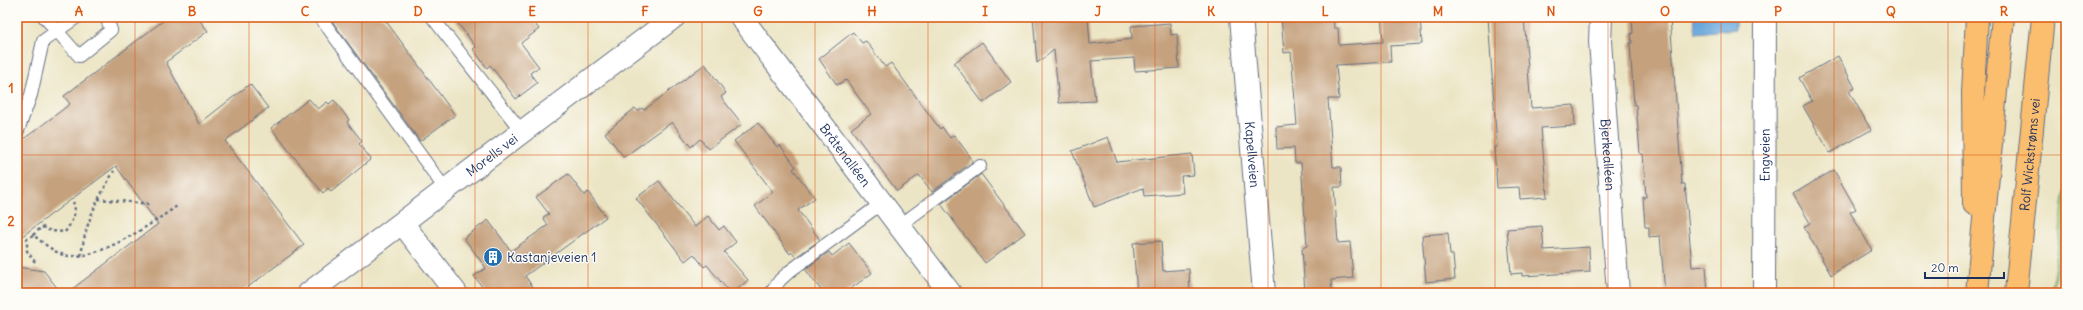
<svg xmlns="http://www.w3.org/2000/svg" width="2083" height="310" viewBox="0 0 2083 310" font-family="Delius,sans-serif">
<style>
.green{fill:#b3d982;stroke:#678470}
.water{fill:#6ba8dc;stroke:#436c9d}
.building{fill:#c5a17e}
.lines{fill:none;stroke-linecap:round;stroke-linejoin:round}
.service-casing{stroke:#646f82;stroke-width:14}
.minor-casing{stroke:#646f82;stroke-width:24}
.trunk-casing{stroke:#646f82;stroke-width:24}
.path{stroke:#646f82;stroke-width:2.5;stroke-dasharray:3 3;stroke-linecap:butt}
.service{stroke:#fff;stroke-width:12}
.minor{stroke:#fff;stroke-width:22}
.trunk{stroke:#fbbd6e;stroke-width:22}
.grid{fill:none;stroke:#de5710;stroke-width:1;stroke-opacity:0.55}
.labels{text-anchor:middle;stroke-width:3;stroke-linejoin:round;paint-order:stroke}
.street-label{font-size:13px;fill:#1b2f5e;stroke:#fdfcf7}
.poi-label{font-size:13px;fill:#1b2f5e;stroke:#fdfcf7;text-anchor:start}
.neatline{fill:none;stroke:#de5710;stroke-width:1.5}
.grid-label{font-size:13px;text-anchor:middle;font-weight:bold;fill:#de5710}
</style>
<rect width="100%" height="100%" fill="#fdfcf7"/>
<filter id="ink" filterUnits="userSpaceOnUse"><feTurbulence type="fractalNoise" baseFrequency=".025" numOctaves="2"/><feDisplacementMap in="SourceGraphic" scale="8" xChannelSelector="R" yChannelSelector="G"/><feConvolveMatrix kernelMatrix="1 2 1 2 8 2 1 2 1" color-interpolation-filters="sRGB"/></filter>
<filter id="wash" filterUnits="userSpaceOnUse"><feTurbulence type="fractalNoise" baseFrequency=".012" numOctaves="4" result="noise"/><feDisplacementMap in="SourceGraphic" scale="16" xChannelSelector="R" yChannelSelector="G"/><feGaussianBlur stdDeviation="0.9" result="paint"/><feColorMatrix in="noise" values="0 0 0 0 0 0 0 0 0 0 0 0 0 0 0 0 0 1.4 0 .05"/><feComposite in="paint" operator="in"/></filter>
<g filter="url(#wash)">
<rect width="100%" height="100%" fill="#ece5c5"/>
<path class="green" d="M2066 177V214L2052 293H2050L2059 240Z"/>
<path class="water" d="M1694 17H1735V29L1696 33Z"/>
<g id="blocks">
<path class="building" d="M168 17H197L208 31 166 62 199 124 250 84 268 108 225 141 304 245 240 293H67L158 224 116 166 17 240V144L70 104 64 96Z
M329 17H383L455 115 420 141Z
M453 17H530L539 29 521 43 539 67 530 73 537 83 516 99 490 65 487 68 473 49 476 47Z
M1033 17H1088L1090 44 1132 39 1131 26 1170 23 1171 35 1177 34 1179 68 1135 71 1134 58 1091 61 1095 101 1059 103 1054 50 1037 63Z
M1281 17H1333L1334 28H1338L1339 45 1383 42 1381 17H1420L1422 44 1390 46 1391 62 1336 65 1339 99H1328L1333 167H1341L1342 187H1334L1338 243 1350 242 1353 278 1331 280 1332 293H1305L1302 248 1307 246 1301 163H1295L1294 148 1277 149 1276 127 1297 125 1291 52 1284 53Z
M1488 17H1524L1531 108 1574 105 1575 126 1541 128 1547 197 1520 199 1519 187 1497 188 1494 147H1497Z
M1632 17H1670L1682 184H1685L1692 267 1706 266 1708 293H1665L1660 236 1649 237V227H1645L1643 197H1646L1643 154H1640L1636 105H1634L1630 43H1632L1631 33H1633Z
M853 32 862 43 866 41 885 67 891 63 940 129 942 127 950 138 954 135 972 159V162L932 192 919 175 897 191 851 129 871 114 846 80 837 85 819 59Z
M982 42 1011 82 983 103 954 63Z
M1838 56 1855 88 1849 91 1871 130 1830 153 1803 106 1812 101 1799 78Z
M705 64 726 93 721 97 742 124 709 149 700 139 691 147 672 122 624 157 605 133 635 108 638 111 642 108 644 110Z
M309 99 318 109 327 102 329 104 334 100 349 120 347 122 362 141 359 144 371 159 331 192 328 188 323 193 271 128Z
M758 123 777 147 780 145 796 167 793 169 815 198 798 210 820 240 796 257 792 252 790 254 755 206 773 192 734 141Z
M1108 137 1117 162 1192 154 1194 175 1181 176 1183 193 1144 196 1143 188 1094 207 1072 151Z
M1834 170 1856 209 1850 212 1872 250 1831 275 1804 227 1810 223 1793 194Z
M568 174 584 195 588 192 606 217 525 276 537 293H487L474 276 486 268 464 238 488 220 511 251 548 225 543 217 549 214 536 197Z
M981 174 1025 233 985 263 941 204Z
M659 181 695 227 708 216 719 230 724 226 736 242 724 252 748 280 733 293H730L707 265 704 267 694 254 685 261 636 198Z
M1542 226 1544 250 1589 247 1590 272 1522 276V273L1511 274 1507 229Z
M1448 233 1450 255H1453L1455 279 1426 282 1422 235Z
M1161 241 1163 271 1189 269 1190 293H1137L1133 243Z
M849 243 872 273 845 293H823L805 269 829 252 832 256Z
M17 267 44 271 61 293H17Z"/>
</g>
</g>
<g filter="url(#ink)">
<use href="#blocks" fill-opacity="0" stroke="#646f82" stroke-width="1"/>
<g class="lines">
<defs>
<path id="service" d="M44 17 57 31 77 17
M320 17 446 190
M432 17 523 133
M17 133 31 95 43 41 57 31 79 56 111 30 106 17
M899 226 980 166
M771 293 780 280 790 271 882 203"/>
<g id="minor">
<path id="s1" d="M741 17 950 293"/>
<path id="s2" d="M1241 17 1264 293"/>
<path id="s3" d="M1601 17 1600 41 1618 293"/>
<path d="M403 224 456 293"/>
<path id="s4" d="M309 293 674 17"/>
<path id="s5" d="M1764 293 1765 17"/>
</g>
<g id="trunk">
<path d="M1974 204 1973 92 1977 17"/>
<path d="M1977 293 2003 17"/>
<path id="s6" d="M2016 293 2043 17"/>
</g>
</defs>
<use href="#service" class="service-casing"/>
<use href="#minor" class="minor-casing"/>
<use href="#trunk" class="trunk-casing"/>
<path class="path" d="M98 199 150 204
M33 235 42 227 51 231 65 232C71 223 78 213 73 202
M81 256C86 221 96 202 114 171
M35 262 27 251V239L33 235C41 241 51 250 61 254 92 266 151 224 177 206
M2062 293 2066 269"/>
<use href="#service" class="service"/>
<use href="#minor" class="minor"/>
<use href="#trunk" class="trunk"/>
</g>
</g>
<path class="grid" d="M135 17V293M249 17V293M362 17V293M475 17V293M588 17V293M702 17V293M815 17V293M928 17V293M1042 17V293M1155 17V293M1268 17V293M1381 17V293M1495 17V293M1608 17V293M1721 17V293M1834 17V293M1948 17V293M17 155H2066"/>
<defs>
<symbol id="building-disc" viewBox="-11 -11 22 22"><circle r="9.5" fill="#1f6fb2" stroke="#fdfcf7"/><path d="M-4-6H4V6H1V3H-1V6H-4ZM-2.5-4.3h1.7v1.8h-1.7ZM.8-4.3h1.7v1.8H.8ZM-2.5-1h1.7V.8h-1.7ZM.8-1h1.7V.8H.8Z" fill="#fff"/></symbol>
</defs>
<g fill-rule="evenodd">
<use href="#building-disc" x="482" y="246" width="22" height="22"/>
</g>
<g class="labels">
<g class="street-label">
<text dy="5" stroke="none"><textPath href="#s1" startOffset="173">Bråtenalléen</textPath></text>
<text dy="5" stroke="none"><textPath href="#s2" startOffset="138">Kapellveien</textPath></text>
<text dy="5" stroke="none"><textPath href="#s3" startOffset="138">Bjerkealléen</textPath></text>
<text dy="5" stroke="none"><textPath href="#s5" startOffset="138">Engveien</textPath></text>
<text dy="5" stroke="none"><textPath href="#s6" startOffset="139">Rolf Wickstrøms vei</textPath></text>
<text dy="5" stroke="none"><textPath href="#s4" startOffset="229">Morells vei</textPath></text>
</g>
<g class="poi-label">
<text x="507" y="262">Kastanjeveien 1</text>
</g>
</g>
<rect width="2083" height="310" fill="none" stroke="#fdfcf7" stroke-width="44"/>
<path d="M1925 272v6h79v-6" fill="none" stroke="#1b2f5e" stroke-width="2"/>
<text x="1931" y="272" font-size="12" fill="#1b2f5e" stroke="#fdfcf7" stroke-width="3" paint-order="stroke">20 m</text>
<rect x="22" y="22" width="2039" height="266" class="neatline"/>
<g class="grid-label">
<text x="79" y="16">A</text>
<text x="192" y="16">B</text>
<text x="305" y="16">C</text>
<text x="418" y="16">D</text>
<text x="532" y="16">E</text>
<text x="645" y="16">F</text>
<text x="758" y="16">G</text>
<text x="872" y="16">H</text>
<text x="985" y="16">I</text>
<text x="1098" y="16">J</text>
<text x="1211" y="16">K</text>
<text x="1325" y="16">L</text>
<text x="1438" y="16">M</text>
<text x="1551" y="16">N</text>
<text x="1665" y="16">O</text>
<text x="1778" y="16">P</text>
<text x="1891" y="16">Q</text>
<text x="2004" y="16">R</text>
<text x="11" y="93">1</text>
<text x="11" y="226">2</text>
</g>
</svg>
